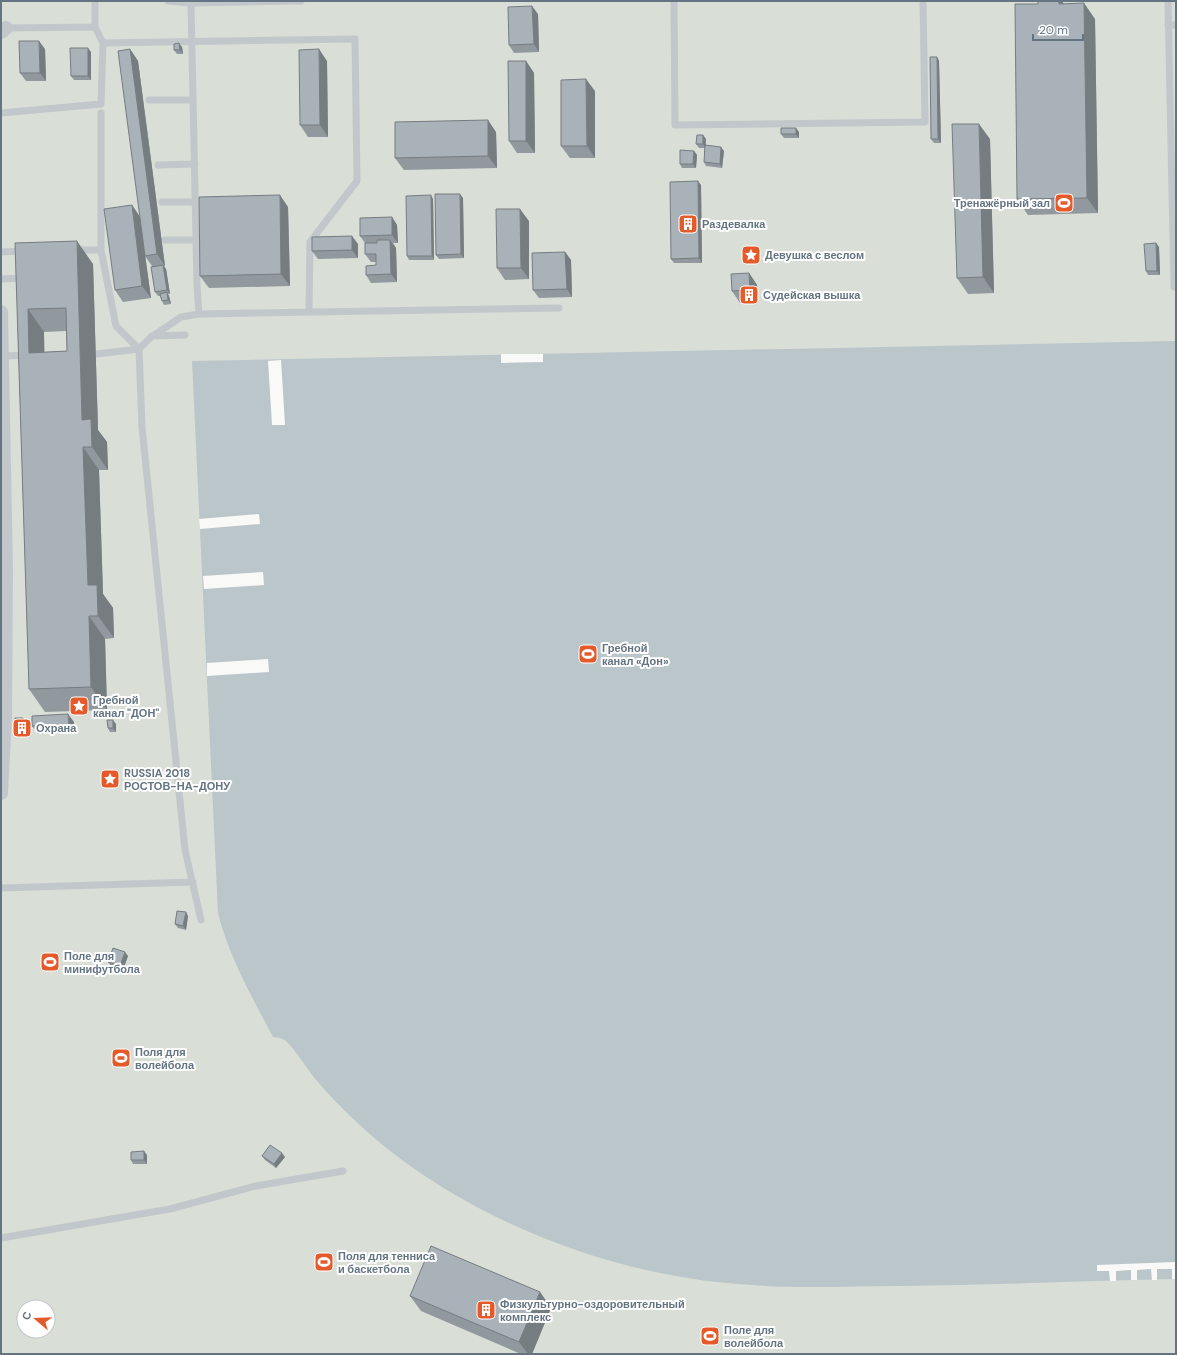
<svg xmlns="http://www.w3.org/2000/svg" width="1177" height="1355" viewBox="0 0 1177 1355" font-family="'DM Sans',sans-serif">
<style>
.green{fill:#d9ded6;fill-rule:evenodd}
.water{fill:#bbc6cb}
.pier{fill:#f9f9f7}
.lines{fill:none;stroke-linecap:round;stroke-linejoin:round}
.service{stroke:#c2c7cb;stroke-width:7}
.minor{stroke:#c2c7cb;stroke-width:14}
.wall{fill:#91999e;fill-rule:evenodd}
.shaded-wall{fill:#767d81}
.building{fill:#a9b2b8;stroke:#767d81;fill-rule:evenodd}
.labels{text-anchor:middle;stroke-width:4;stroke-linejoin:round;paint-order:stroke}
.poi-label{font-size:11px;font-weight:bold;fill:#647482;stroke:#fff;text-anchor:start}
</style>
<rect width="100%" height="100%" fill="#f9f9f7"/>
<path class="green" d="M1 1H1176V1354H1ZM24 1307H48V1331H24Z"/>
<path class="water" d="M1176 341V1279C1084 1281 992 1285 900 1286 851 1286 801 1289 752 1285 651 1279 554 1250 466 1201 410 1170 359 1130 317 1081 309 1072 292 1044 283 1039 280 1038 276 1037 273 1037 252 997 229 957 218 913L192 361Z"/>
<path class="pier" d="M501 354H543V362L501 363Z
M281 360 285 425H272L268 361Z
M259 514 260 524 200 529 199 519Z
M263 572 264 585 204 589 203 576Z
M268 659 269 672 207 676V663Z
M1176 1262V1279H1172V1269H1157V1280H1152L1151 1269 1137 1270V1280H1131V1270L1116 1271V1281H1110L1109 1271H1097V1265Z"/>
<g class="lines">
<path class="service" d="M168 1 191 3 301 1
M674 1 675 125 925 122 923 1
M1168 1 1174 287H1176
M191 3 197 285 199 314
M1168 25H1176
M95 27V1
M103 43 355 39 357 181 310 242 309 312
M149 100H193
M1 113 101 104 103 43 95 27 6 28
M101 113V250L116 326 139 349
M158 165 195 164
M162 202H195
M165 240H196
M73 250H101
M1 252 23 251
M1 279 25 278
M185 335 152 336 139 349 142 427 185 850 201 920
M153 336 181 317 199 314 559 308
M96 354 139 349
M3 356 27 355
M1 888 193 882
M1 1238 170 1209 256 1186 343 1171"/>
<path class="minor" d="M1 32 6 28
M1 312 6 569 5 718 1 793"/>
</g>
<path class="wall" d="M1064 4 1095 19 1098 213 1028 215 1017 199Z
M538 14 539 52 514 53 509 45Z
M182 47 183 54H177L174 50Z
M45 49 46 81H26L20 73Z
M130 49 138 61 165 266H164L166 269 170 294H168L169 296 171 304 164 305 162 301 160 296H158L155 292 152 266 145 256 141 228 151 298 123 302 115 290 132 205 140 217Z
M91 52V80H74L71 76Z
M937 57 939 61 941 143H934L931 139Z
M327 61 328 137H308L300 125Z
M526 61 534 73 535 153H517L509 141Z
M595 91V158H570L561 146Z
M496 132 497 168 404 170 395 158Z
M799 132V138H784L781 134Z
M706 139V145L724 151 722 168 706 166 704 162 705 148H699L696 144Z
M990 139 994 293 968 294 957 278Z
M694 151 697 155 696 168H682L680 164Z
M701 185 702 263H674L671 259Z
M463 198 464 258 439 259 436 255Z
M433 199 434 260H409L407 256Z
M288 207 290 286 209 288 200 276Z
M392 217 397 225 398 243H393L396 248 397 282 371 283 366 275 376 265V262H371L365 254V243L360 236Z
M529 221V279L505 280 497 268Z
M15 243 93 264 98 430 107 442 108 470H99L103 594 113 608 114 638 105 639 107 710 45 712 29 689ZM66 331 67 351 44 352V332Z
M1156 243 1159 247 1160 275H1148L1146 271Z
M358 244V258L318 259 312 251Z
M565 252 571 260 572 297 539 298 533 290Z
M749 273 757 285 758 302 740 303 732 291Z
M26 722V734H18L15 730Z
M74 722V733L38 734 32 726Z
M116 724V732H110L108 728Z
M188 916 186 930 178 928 175 924Z
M128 956 123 970 111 966 108 962Z
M147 1155V1164H133L131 1160Z
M262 1156 285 1157 276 1168 265 1160Z
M540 1292 551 1308 532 1354H521L421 1311 410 1296Z"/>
<path class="shaded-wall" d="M1059 1H1062L1070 12 1059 4Z
M1084 3 1095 19 1098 213 1087 198Z
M532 6 538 14 539 52 534 44Z
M39 41 45 49 46 81 40 73Z
M179 43 182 47 183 54 180 50Z
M88 48 91 52V80L88 76Z
M130 49 138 61 165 266 157 254Z
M319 49 327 61 328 137 320 125Z
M937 57 939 61 941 143 938 139Z
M526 61 534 73 535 153 526 141Z
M586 79 595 91V158L587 146Z
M488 120 496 132 497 168 488 156Z
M979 124 990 139 994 293 983 277Z
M796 128 799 132V138L796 134Z
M703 135 706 139 705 148 703 144Z
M721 147 724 151 722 168 720 164Z
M694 151 697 155 696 168 693 164Z
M698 181 701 185 702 263 699 258Z
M460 194 463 198 464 258 461 254Z
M280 195 288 207 290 286 281 274Z
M431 195 433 199 434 260 432 256Z
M132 205 140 217 151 298 142 286Z
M520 209 529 221V279L521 268Z
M392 217 397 225 398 243 392 235Z
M352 236 358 244V258L352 250Z
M390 240 396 248 397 282 391 274Z
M77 241 93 264 98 430 107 442 108 470 92 447 82 420Z
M1156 243 1159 247 1160 275 1157 271Z
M565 252 571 260 572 297 567 289Z
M163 265 166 269 170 294 167 290Z
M749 273 757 285 758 302 750 290Z
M167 292 169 296 171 304 168 300Z
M28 309 44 332 45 376 29 353Z
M83 447 99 470 103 594 113 608 114 638 98 616 88 585Z
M89 616 105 639 107 710 91 687Z
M68 714 74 722V733L69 725Z
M23 718 26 722V734L23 730Z
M113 720 116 724V732L113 728Z
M186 912 188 916 186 930 183 926Z
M125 952 128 956 123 970 120 966Z
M144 1151 147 1155V1164L144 1160Z
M282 1153 285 1157 276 1168 274 1164Z
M540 1292 551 1308 532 1354H528L519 1342Z"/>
<path class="building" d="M1038 1H1059V4L1084 3 1087 198 1017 199 1015 4H1038Z
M532 6 534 44 509 45 508 7Z
M19 41H39L40 73H20Z
M179 43 180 50H174V44Z
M70 48H88V76H71Z
M130 49 157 254 145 256 118 51Z
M319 49 320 125H300L299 50Z
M930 57H937L938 139H931Z
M508 61H526V141H509Z
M586 79 587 146H561V80Z
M488 120V156L395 158V122Z
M952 124H979L983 277 957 278Z
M781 128H796V134H781Z
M697 135H703V144H696Z
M705 145 721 147 720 164 704 162Z
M680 150 694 151 693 164H680Z
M698 181 699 258 671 259 670 182Z
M435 194H460L461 254 436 255Z
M280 195 281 274 200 276 199 197Z
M431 195 432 256H407L406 196Z
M132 205 142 286 115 290 104 209Z
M496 209H520L521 268H497Z
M392 217V235L360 236V218Z
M352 236V250L312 251V237Z
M377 240H390L391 274 366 275V266L376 265V254H365V243H377Z
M77 241 82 420 91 419 92 447H83L88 585H97L98 616H89L91 687 29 689 15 243ZM66 308 67 351 29 353 28 309Z
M1156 243 1157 271H1146L1144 244Z
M565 252 567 289 533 290 532 253Z
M163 265 167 290 155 292 151 267Z
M749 273 750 290 732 291 731 274Z
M167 292 168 300 162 301 160 294Z
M68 714 69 725 32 726V716Z
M15 718H23V730H15Z
M107 720H113V728H108Z
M177 911 186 912 183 926 175 924Z
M113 948 125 952 120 966 108 962Z
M270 1145 282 1153 274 1164 262 1156Z
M144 1151V1160H131V1152Z
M431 1246 540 1292 519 1342 410 1296Z"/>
<defs>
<symbol id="stadium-square" viewBox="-11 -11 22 22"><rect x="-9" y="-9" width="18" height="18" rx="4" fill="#e55a2b" stroke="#fff"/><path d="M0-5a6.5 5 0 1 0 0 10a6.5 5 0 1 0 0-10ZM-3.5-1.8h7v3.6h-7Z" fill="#fff"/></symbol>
<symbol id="building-square" viewBox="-11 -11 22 22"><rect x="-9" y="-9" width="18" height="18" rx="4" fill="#e55a2b" stroke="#fff"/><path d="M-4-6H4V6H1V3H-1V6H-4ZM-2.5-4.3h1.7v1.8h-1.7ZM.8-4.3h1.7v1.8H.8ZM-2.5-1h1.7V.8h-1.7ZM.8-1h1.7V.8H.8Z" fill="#fff"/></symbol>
<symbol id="sight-square" viewBox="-11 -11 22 22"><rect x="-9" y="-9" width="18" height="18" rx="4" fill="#e55a2b" stroke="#fff"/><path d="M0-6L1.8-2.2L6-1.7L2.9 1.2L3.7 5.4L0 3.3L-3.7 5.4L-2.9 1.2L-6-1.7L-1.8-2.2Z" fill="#fff"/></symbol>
</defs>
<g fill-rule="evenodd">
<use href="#stadium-square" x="1053" y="192" width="22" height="22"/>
<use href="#building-square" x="677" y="213" width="22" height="22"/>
<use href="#sight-square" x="740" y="244" width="22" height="22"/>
<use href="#building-square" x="738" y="284" width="22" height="22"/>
<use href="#stadium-square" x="577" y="643" width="22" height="22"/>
<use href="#sight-square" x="68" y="695" width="22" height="22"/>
<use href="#building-square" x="11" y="717" width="22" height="22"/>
<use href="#sight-square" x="99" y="768" width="22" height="22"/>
<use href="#stadium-square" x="39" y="951" width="22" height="22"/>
<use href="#stadium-square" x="110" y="1047" width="22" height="22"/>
<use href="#stadium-square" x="313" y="1251" width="22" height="22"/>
<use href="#building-square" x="475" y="1299" width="22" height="22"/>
<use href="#stadium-square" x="699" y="1325" width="22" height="22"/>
</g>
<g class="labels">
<g class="poi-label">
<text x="1050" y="207" text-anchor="end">Тренажёрный зал</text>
<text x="702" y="228">Раздевалка</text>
<text x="765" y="259">Девушка с веслом</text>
<text x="763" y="299">Судейская вышка</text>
<text x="602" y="652">Гребной<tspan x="602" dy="13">канал «Дон»</tspan></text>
<text x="93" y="704">Гребной<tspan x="93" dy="13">канал "ДОН"</tspan></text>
<text x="36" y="732">Охрана</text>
<text x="124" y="777">RUSSIA 2018<tspan x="124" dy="13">РОСТОВ-НА-ДОНУ</tspan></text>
<text x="64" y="960">Поле для<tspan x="64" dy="13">минифутбола</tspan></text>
<text x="135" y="1056">Поля для<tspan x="135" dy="13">волейбола</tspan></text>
<text x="338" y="1260">Поля для тенниса<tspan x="338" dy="13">и баскетбола</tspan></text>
<text x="500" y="1308">Физкультурно-оздоровительный<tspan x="500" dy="13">комплекс</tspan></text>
<text x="724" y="1334">Поле для<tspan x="724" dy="13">волейбола</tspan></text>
</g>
</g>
<rect width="1177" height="1355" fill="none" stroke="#647482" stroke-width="4"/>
<g transform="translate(36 1319) rotate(289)"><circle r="19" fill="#ffffff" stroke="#c1c7cd"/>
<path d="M0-3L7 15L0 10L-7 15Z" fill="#e55a2b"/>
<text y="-6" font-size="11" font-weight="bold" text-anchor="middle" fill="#647482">С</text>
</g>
<path d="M1033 34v6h50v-6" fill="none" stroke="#647482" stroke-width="2"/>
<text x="1039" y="34" font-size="12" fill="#647482" stroke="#ffffff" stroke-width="3" paint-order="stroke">20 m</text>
</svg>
